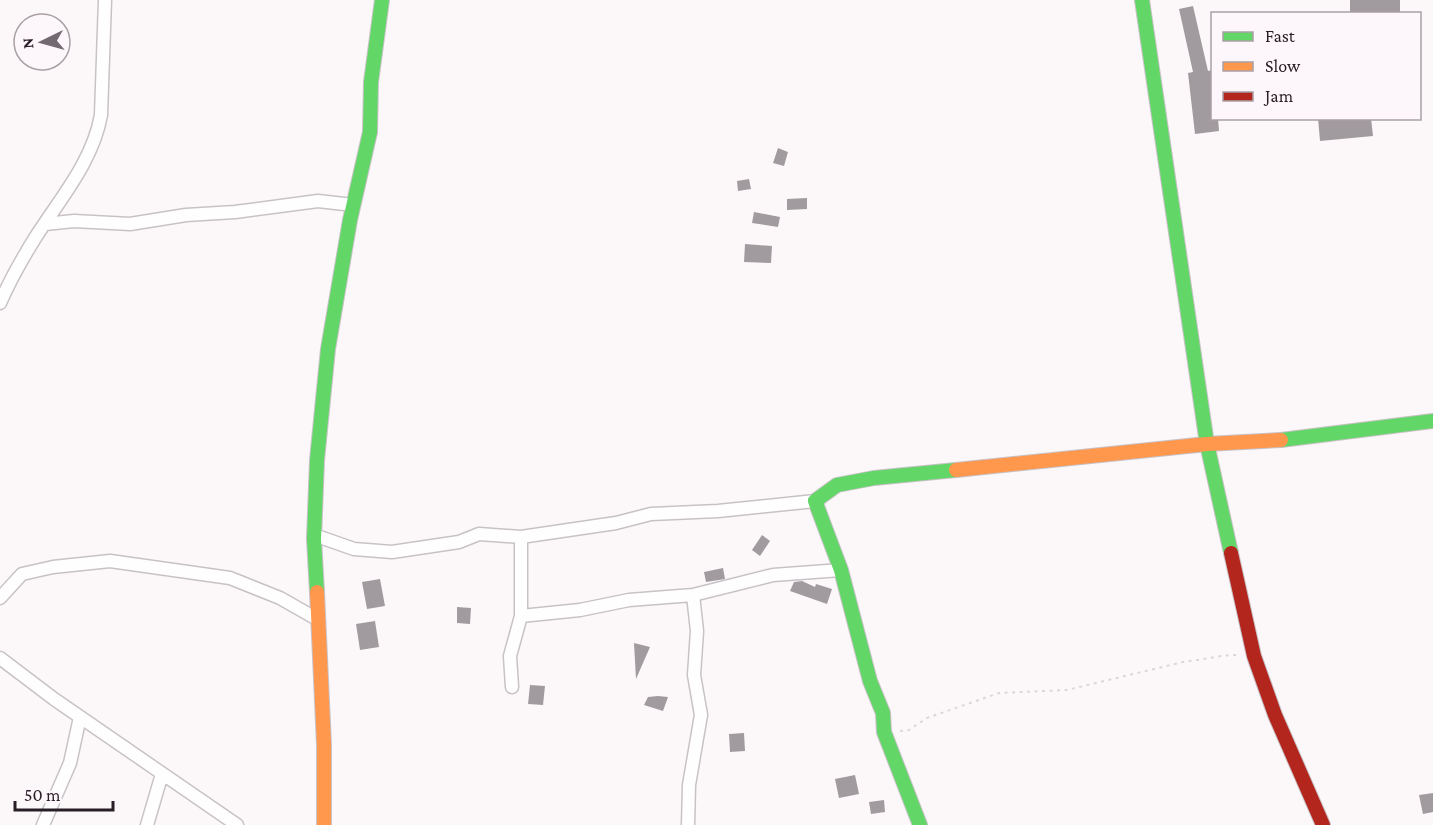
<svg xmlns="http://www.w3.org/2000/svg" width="1433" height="825" viewBox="0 0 1433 825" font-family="'Crimson Pro',serif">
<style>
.building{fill:#a19b9f}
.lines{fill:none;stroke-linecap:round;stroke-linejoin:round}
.street-casing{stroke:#c8c2c6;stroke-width:15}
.fast-casing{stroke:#c8c2c6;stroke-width:16}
.slow-casing{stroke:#c8c2c6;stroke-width:16}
.jam-casing{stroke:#c8c2c6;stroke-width:16}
.path{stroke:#d9d8d9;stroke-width:2;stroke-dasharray:3 4.5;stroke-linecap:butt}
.street{stroke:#fffefe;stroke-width:12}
.fast{stroke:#63d668;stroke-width:14}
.slow{stroke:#ff974d;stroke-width:14}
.jam{stroke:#b3261e;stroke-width:14}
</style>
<rect width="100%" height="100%" fill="#fcf8fa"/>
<path class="building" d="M1350 0H1400V14H1350Z
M1193 6 1208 71 1212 70V118H1218L1219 131 1195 134 1188 73 1193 72 1179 9Z
M1318 118H1371L1373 136 1320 141Z
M778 148 788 152 784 166 773 163Z
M749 179 751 189 738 191 737 181Z
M807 198V209L787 210V199Z
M754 212 780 217 778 227 752 223Z
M745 244 772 246 771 263 744 262Z
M762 535 770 541 760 556 752 550Z
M723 568 725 579 706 582 704 572Z
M380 579 385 606 367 609 362 582Z
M802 581 815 587 816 584 832 589 827 604 790 591 794 582Z
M457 607 471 608 470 624 457 623Z
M375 621 379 647 360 650 356 624Z
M634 643 650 647 636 679Z
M530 685 545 686 543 705 528 704Z
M658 696 668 697 663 711 644 705 648 697Z
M744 733 745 751 730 752 729 734Z
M855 775 859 794 839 798 835 779Z
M1433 793V812L1423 814 1419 795Z
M884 800 885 812 871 814 869 802Z"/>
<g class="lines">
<defs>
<path id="street" d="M45 224 74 221 130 224 186 215 235 212 318 201 353 205
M0 303C10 280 22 259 35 238 60 199 93 161 101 115L105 0
M314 535 354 549 392 552 459 542 479 534 521 537 616 523 651 514 718 511 815 501
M0 598 22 574 53 567 110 561 230 578 280 598 317 619
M521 616 580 610 629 600 693 595 773 575 841 570
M0 658 54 699 237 825
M512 687 510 656 521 616V537
M43 825 70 763 80 717
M147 825 162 774
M688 825 689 785 701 715 694 675 697 631 693 595"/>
<path id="fast" d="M1142 0 1207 444 1231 553
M1281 440 1433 421
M317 592 314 539 317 460 328 349 350 220 370 132 371 82 382 0
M920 825 884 732 883 713 870 681 841 570 815 501 837 485 874 478 956 470"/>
<path id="slow" d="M956 470 1207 444 1281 440
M317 592 324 745V825"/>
<path id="jam" d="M1231 553 1254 656 1275 715 1323 825"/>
</defs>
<use href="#street" class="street-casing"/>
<use href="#fast" class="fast-casing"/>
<use href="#slow" class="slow-casing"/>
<use href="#jam" class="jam-casing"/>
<path class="path" d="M900 731 909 730 927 718 999 693 1067 690 1187 661C1205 660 1222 654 1239 655"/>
<use href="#street" class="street"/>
<use href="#fast" class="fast"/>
<use href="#slow" class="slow"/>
<use href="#jam" class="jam"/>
</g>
<rect x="1211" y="12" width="210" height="108" fill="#fdf7fb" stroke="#a8a0a5" stroke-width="1.5"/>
<rect x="1223" y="32" width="30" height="9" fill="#63d668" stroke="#a8a0a5" stroke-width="1.5"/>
<text x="1265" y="42" font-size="18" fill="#281e25">Fast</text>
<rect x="1223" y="62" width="30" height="9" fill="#ff974d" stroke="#a8a0a5" stroke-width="1.5"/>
<text x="1265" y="72" font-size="18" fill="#281e25">Slow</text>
<rect x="1223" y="92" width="30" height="9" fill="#b3261e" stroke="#a8a0a5" stroke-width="1.5"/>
<text x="1265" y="102" font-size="18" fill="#281e25">Jam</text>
<g transform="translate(42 42) rotate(265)"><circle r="28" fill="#fdf7fb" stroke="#a8a0a5" stroke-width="1.5"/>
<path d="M0-4.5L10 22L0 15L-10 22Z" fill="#726a70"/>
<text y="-9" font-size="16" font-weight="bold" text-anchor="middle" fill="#281e25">N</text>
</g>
<path d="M15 801v9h98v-9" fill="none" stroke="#281e25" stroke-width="3"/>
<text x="24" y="801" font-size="18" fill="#281e25" stroke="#fdf7fb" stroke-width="4.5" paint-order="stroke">50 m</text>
</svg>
